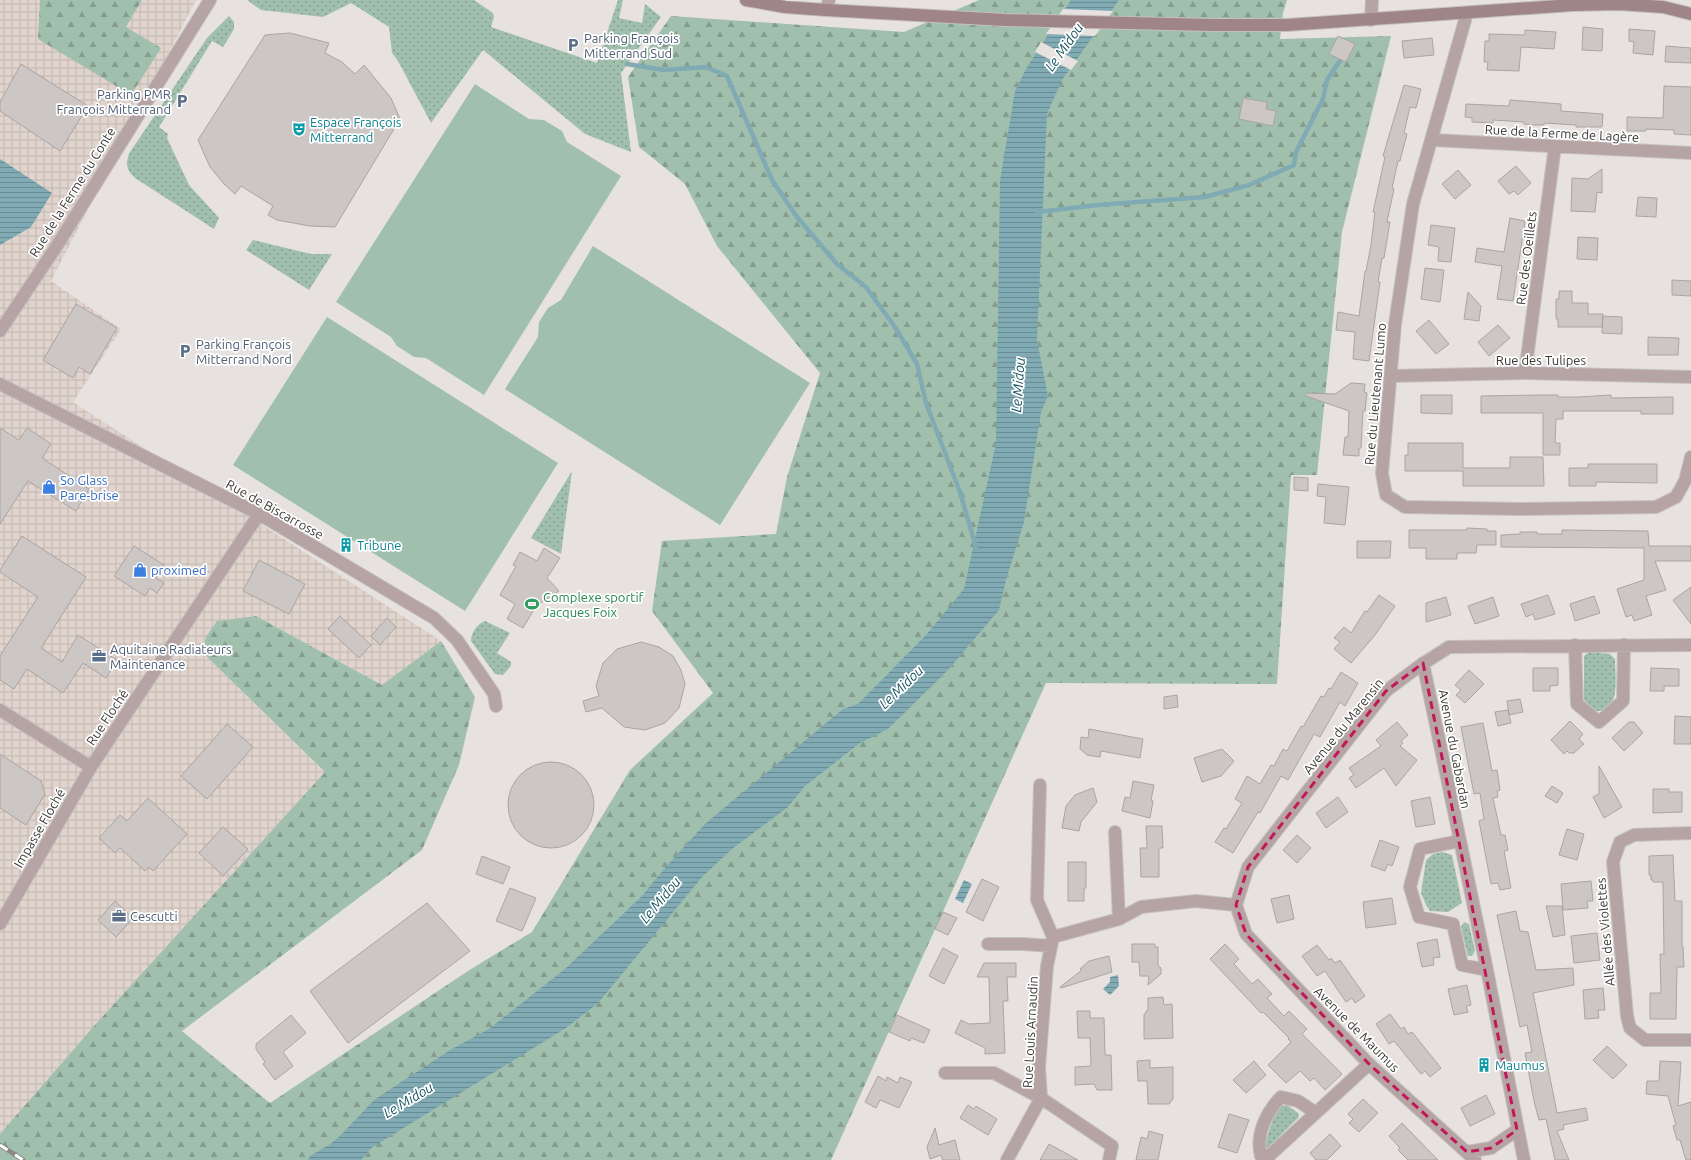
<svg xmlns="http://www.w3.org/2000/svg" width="1691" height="1160" viewBox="0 0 1691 1160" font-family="Ubuntu,sans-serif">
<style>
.industrial{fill:url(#industrial-grid)}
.grass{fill:url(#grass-dots)}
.forest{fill:url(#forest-firs)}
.garden{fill:#a0c0ad}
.water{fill:url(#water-rules)}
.pier{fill:#e7e2df}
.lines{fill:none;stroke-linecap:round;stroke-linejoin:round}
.stream{stroke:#80aab4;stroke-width:4.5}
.building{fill:#ccc6c5;stroke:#aaa4a3}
.street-casing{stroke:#c5c0be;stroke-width:14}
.secondary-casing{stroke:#c5c0be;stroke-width:14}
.street{stroke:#b6a4a5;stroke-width:12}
.secondary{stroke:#9f8587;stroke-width:12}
.rail-casing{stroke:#8a8785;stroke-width:4.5}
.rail{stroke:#fff;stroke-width:3;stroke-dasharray:9;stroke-linecap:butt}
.marked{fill:none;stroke:#c2185b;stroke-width:3;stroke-dasharray:8 5;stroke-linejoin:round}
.labels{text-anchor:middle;stroke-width:3.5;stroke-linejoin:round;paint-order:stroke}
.service-label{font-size:13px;fill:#4e5e75;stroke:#fff;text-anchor:start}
.culture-label{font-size:13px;fill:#0d838f;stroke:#fff;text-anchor:start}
.street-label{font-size:13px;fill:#3b3938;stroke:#fff}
.shop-label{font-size:13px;fill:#366cbe;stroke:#fff;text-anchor:start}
.leisure-label{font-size:13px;fill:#27864d;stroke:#fff;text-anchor:start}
.water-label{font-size:14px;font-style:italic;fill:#195460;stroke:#fff}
</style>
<defs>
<pattern id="industrial-grid" width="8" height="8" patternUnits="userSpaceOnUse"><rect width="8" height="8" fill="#e1d4cd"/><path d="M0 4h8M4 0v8" fill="none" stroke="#c2b7b1"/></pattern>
<pattern id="grass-dots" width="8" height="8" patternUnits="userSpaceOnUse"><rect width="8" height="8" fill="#a0c0ad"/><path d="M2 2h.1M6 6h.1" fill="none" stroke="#849d8e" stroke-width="1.8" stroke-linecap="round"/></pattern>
<pattern id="forest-firs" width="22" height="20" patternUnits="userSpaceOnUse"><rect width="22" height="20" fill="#a0c0ad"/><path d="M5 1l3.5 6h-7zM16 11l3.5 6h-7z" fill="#849d8e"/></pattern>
<pattern id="water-rules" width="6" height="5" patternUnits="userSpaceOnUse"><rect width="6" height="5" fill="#80aab4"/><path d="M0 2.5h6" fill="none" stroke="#6a8b93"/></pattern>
</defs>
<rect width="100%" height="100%" fill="#e7e2df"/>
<path class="industrial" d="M0 0H196L51 281 121 329 73 402 441 641 382 685 256 616 203 653 325 772 94 1026 0 1134Z"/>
<path class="grass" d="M247 0H474L493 13 494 17 491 27 597 63 618 0H623L619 18 642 23 645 4 661 17 621 73 631 152 585 134 483 50 431 123 398 61 392 53 389 27 351 3 323 17 261 10Z
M229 16 234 22V29L223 47 212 41 159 127 168 134 167 138 189 185 219 218 214 229 135 178C126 170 125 163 130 152L207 38Z
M253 240 311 254H332L309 290 246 250Z
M572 471 561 554 531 538Z
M485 621 510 633 497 653 511 662V666L503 675 495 674 471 641C471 633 477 624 485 621Z
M1589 652 1610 654 1615 659C1615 677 1622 718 1591 710L1584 700V656Z
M1442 852 1452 855 1462 903 1448 912 1430 911 1426 905 1421 893 1426 860 1433 854Z
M1464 922 1469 924 1475 951 1472 956H1468L1467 953 1461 927Z
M1287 1105 1298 1113 1299 1117 1267 1149 1265 1143 1277 1107Z"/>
<path class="forest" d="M40 0H142L126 27 161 48 131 95 38 39Z
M979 0H1287L1283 13 1280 39 1391 36 1342 232 1317 475H1291L1277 684 1046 683 831 1160H0V1134L94 1026 325 772 203 653 206 637 217 621 256 616 382 685 441 641 475 697 459 765 422 850 182 1031 270 1103 471 969 532 932 630 770 713 693 652 611 662 541 776 534 787 477 820 373 717 246 685 184 639 147 628 77 671 16 904 32Z"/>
<path class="garden" d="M475 84 529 119 544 120 562 131 567 142 621 176 484 395 426 358 414 357 397 346 391 337 336 302Z
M593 246 810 383 720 525 505 389 538 337 539 322 548 308 561 300Z
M327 317 558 463 465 611 233 465Z"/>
<path class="water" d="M1071 0H1119L1062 80 1047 114 1037 340 1048 396 1041 412 1024 522 1006 580 999 610 948 670 888 729 860 743 805 786 788 807 732 849 703 876 598 1003 566 1028 371 1148 361 1160H308L310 1156 329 1145 340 1136 374 1100 450 1050 489 1029 565 969 642 896 664 869 705 824 843 709 858 704 926 635 964 589 996 443 1000 181 1015 91 1027 67Z
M0 159 52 193 31 227 0 245Z
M964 880 972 884 963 903 955 899Z
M1118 975 1119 986 1110 995 1103 989 1110 982V977Z"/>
<path class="pier" d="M1063 9 1113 11 1095 36 1046 34Z
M1041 42 1078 61 1071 70 1035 52Z"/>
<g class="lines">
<path class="stream" d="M627 64 664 70 706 67 727 76 772 180 797 217 837 264 866 287 895 327 917 364 926 403 960 492 976 547
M1037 212 1098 205 1205 197 1249 185 1294 165 1296 152 1323 99 1327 80 1341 59"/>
</g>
<path class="building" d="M1583 27 1603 29 1602 51 1582 50Z
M1629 29 1655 31 1653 55 1633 53 1634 42 1629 41Z
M1525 30 1556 32 1554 49 1521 47 1519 71 1487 70 1488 62H1484L1485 41H1489V34L1525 35Z
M290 33 329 43 325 53 342 62 355 74 364 65 391 98 400 119 335 227 310 226 277 220 268 215 273 206 241 186 235 194 224 184 210 167 198 140 265 35Z
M1338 36 1355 44 1346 62 1329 54Z
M1432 38 1434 55 1404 58 1402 41Z
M1666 46 1691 48V63L1665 62Z
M21 64 88 106 60 151 0 111V102Z
M1404 85 1421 89 1416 108 1410 107 1404 133 1407 134 1400 161H1398L1392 188 1394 189 1387 222H1390L1384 258H1382L1378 282H1380L1369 361 1353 359 1355 332 1336 330 1338 312 1359 316 1365 271H1366L1371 245 1375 212H1373L1385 157 1383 156Z
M1664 86 1691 87V135L1674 134V130L1646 129V131H1627V117L1663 118Z
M1243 98 1267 102 1266 109 1276 111 1273 126 1239 119Z
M1510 100 1561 104V111L1603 114 1602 127H1576V125L1544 123V125H1534L1524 124V122L1493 120V123L1472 122V118L1465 117 1466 104 1509 106Z
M1516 166 1531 183 1518 195 1514 191 1509 194 1498 181Z
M1602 169V193L1597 192 1595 212 1571 211 1572 178 1588 179Z
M1458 170 1471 185 1455 199 1442 184Z
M1638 197 1657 198 1656 217 1636 216Z
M1510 218 1525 221 1513 301 1497 299 1502 266 1475 262 1477 248 1504 252Z
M1431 225 1455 228 1451 262 1438 261 1439 247 1428 245Z
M1578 237 1598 238 1597 260 1577 259Z
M1425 268 1444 270 1440 302 1421 299Z
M1672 280 1691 281V296L1672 295Z
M1559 291H1572V303H1588V314H1603L1602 327H1558V319H1556V299H1559Z
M1468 292 1481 306 1479 321 1464 319Z
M76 304 117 328 90 374 79 367 73 378 43 360Z
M1603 316 1622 317V334L1602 333Z
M1429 320 1449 344 1436 354 1416 331Z
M1498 325 1510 338 1489 356 1478 342Z
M1648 337 1679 338 1678 355H1648Z
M1351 383 1365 384 1364 392 1367 393 1365 411H1363L1361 448H1359V456L1343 455 1345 437H1348L1349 411 1306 396V393L1335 394Z
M1421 395H1452V414L1421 413Z
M1539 395H1558V397H1578L1611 395V398L1673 397V414H1641V411H1563V419H1556L1555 443H1560V455H1543V413H1481V396Z
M0 428 19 440 27 428 51 444 42 458 89 489 76 511 28 481 0 524Z
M1408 443H1463V468H1510V457H1543L1544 486H1463V471H1405V455H1408Z
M1588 464H1657V483L1596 482V486H1569V468H1588Z
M1294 477 1308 478V491L1294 490Z
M1318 484 1349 487 1345 525 1324 523 1326 497 1317 496Z
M1467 528 1487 529V531H1496V545H1477L1476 553H1457V559H1426V548H1409V530H1467Z
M1562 530 1648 531 1649 546H1691V561H1655L1666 590 1646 596 1652 615 1634 621 1632 615 1626 617 1617 589 1644 580V548L1501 547V535L1520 534V532H1537V534H1562Z
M22 536 86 577 41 648 62 662 78 635 117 660 106 678 83 663 63 693 27 669 14 689 0 680V656L38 597 0 572V570Z
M1357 541H1391L1390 558H1357Z
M134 546 164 565 156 578 164 583 157 593 150 588 145 596 114 576Z
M544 548 560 558 547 578 559 591 536 606 523 628 507 619 515 604 500 595 516 566 513 565 520 552 537 561Z
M259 560 305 584 289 614 243 591Z
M1691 587V624L1673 600Z
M1379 595 1395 606 1375 635 1351 663 1334 649 1340 642 1334 638 1344 627 1351 633 1365 611 1367 612Z
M1548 595 1555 614 1535 620 1533 614 1526 617 1521 604Z
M1594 596 1600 613 1575 621 1570 604Z
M1446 597 1451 615 1426 622V603Z
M1493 597 1499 616 1475 624 1468 606Z
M340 616 371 645 359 658 328 629Z
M387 618 396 627 380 645 371 636Z
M641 642 659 647 673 656 681 670 685 684 679 708 665 723 645 730 624 727 602 708 586 712 583 701 599 696 596 686 603 663 617 649Z
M1533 668H1558V685L1550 686V691H1533Z
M1651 668 1679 669V686H1664V691H1650Z
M1469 670 1484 684 1465 703 1456 695 1461 690 1455 685Z
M1341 672 1358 683 1345 706 1340 702 1320 737 1314 734 1288 780 1281 776 1260 813 1258 812 1233 853 1215 842 1224 828 1226 829 1242 803 1235 799 1247 776 1260 784 1271 765 1274 766 1283 749 1287 751 1301 726 1303 727 1321 696 1324 697 1329 688 1331 689Z
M1177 695 1178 707 1164 709V697Z
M1520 699 1523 712 1509 715 1507 701Z
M1508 710 1511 723 1498 726 1495 712Z
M1675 716 1691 717V744H1674Z
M1570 721 1583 734 1579 739 1584 744 1574 753H1569L1567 751 1564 754 1551 740Z
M1397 722 1408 735 1401 741 1403 743 1400 746 1417 760 1396 786 1384 768 1356 788 1349 778 1354 775 1349 768 1381 746 1376 740Z
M1629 722H1634L1643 733 1624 751 1612 738Z
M1483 723 1492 771 1497 770 1500 790 1497 791 1498 797 1493 798 1501 835H1505L1508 850 1504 851 1511 888 1500 890 1498 883 1491 884 1479 821 1484 819 1480 793 1474 794 1461 727Z
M227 724 253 747 207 799 181 776Z
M1089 729 1143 739 1140 758 1101 751 1100 757 1087 755 1080 749 1081 737 1088 738Z
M1222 749 1234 761 1221 776 1202 782 1194 758Z
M0 754 41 781 45 794 26 825 0 808Z
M508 805a43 43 0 1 1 86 0a43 43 0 1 1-86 0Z
M1599 766 1622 807 1604 818 1593 797 1599 794Z
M1133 781 1154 785 1151 800 1153 801 1150 818 1122 811 1125 797 1130 798Z
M1552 786 1563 793 1557 803 1545 796Z
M1093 788 1097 802 1081 822 1079 831 1062 828 1066 806 1075 795Z
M1653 789H1669V792H1682V812L1653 813Z
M1338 797 1348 812 1326 828 1316 813Z
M1430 797 1435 824 1416 827 1411 801Z
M148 798 187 834 153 871 149 867 145 871 120 848 115 853 99 838 120 815 127 821Z
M1146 826H1162L1163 848H1159V877H1141L1140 848H1147Z
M223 827 248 849 223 876 199 853Z
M1567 829 1584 834 1577 860 1559 855Z
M1297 835 1311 848 1297 863 1283 850Z
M1380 840 1399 847 1392 866 1388 864 1385 871 1371 866Z
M1673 855 1675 901H1682V946H1683L1684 967H1677L1676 1019H1650V993H1661L1660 954H1664L1663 882H1653V880H1651V875H1649V856Z
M482 856 510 867 503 884 476 874Z
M1068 862H1086V888H1084V901H1068Z
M982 879 999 887 983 921 966 912Z
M1591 881 1593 901H1587L1588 908 1563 910 1561 884Z
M510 888 536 898 522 931 496 921Z
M1289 895 1294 919 1277 923 1271 899Z
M1392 898 1396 924 1366 928 1363 902Z
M115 901 133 918 116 937 98 920Z
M427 903 470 951 348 1043 310 991Z
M1546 906H1562L1565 935 1553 937Z
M1516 911 1520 931 1528 932 1536 970 1573 968 1574 985 1533 993 1557 1113 1586 1108 1588 1120 1563 1125 1564 1129 1557 1131 1569 1160H1555L1546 1119 1539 1120 1534 1101 1525 1053 1532 1052 1527 1025 1520 1027 1497 915Z
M943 912 957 918 948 935 935 929Z
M1597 933 1600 960 1574 963 1571 936Z
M1437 939 1440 957 1433 958 1434 965 1422 967 1417 943Z
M1132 944H1155V947H1158V965L1161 968V974L1148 985 1149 976H1140L1139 962H1132Z
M1225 944 1239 959 1234 964 1252 984 1258 979 1272 994 1267 998 1284 1016 1289 1011 1307 1029 1302 1034 1342 1074 1325 1090 1314 1078 1310 1081 1300 1071 1286 1083 1268 1065 1291 1042 1288 1039 1289 1038 1263 1012 1261 1013 1210 959Z
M1317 945 1329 960 1331 958 1335 963 1340 960 1365 996 1355 1003 1352 998 1346 1002 1325 971 1317 976 1302 956Z
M943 948 958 956 944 984 929 976Z
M1109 956 1112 972 1061 988 1060 987 1082 970 1080 969 1089 961Z
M984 963H1016V977H1007L1008 1001H1003L1005 1053 985 1054V1048L955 1033 961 1020 969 1024 990 1023 989 977H977Z
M1467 985 1471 1005 1466 1006 1468 1012 1454 1015 1448 989Z
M1603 988 1605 1010H1598L1599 1018 1585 1019 1583 990Z
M1163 997 1164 1005 1172 1004 1173 1038 1144 1039V1015L1148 1009V998Z
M1077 1011H1090V1018H1104L1105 1055H1111L1112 1090H1097L1094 1084 1075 1085V1067L1091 1066 1090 1038H1078Z
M1390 1014 1401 1029 1404 1027 1408 1034 1412 1032 1441 1068 1430 1077 1425 1071 1421 1074 1394 1041 1389 1044 1376 1024Z
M291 1015 306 1033 283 1052 293 1066 275 1080 263 1064 265 1062 256 1049V1044Z
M897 1015 930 1030 924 1043 911 1038 910 1041 889 1032Z
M1607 1046 1627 1065 1613 1079 1593 1060Z
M1150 1060V1068L1173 1067V1099L1169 1104H1148L1147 1081H1138L1137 1061Z
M1254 1061 1266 1075 1246 1093 1233 1080Z
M1660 1061 1681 1062 1678 1106 1691 1102V1160H1686L1680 1140H1677L1673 1126 1676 1125 1668 1096 1646 1094 1647 1081H1659Z
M878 1076 886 1081 887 1077 898 1083 900 1077 912 1082 899 1108 880 1100 876 1108 865 1102Z
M1486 1095 1495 1114 1470 1126 1461 1108Z
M1363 1099 1378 1113 1359 1132 1349 1123 1353 1119 1348 1114Z
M968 1105 974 1109 976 1106 997 1119 988 1135 960 1118Z
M1229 1114 1249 1120 1237 1153 1218 1147Z
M1402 1123 1438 1160H1408L1398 1150 1400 1148 1389 1136Z
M935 1128 939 1145 955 1140 960 1160H943L941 1155 930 1159 927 1147Z
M1149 1131 1163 1135 1158 1160H1136L1141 1137 1147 1139Z
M1330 1134 1341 1146 1327 1160H1316L1310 1153Z
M1049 1144 1078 1160H1040Z"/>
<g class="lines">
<defs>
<path id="street" d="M826 10 829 0
M1467 13 1413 204 1395 324 1382 473 1386 495 1405 507 1519 509 1656 507 1676 497 1685 481 1691 457
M1371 20 1372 0
M1432 140 1691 153
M0 331 58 244 210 0
M1525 373 1555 146
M1391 376 1525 373 1691 377
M0 384 259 514 434 618 457 640 494 694 496 706
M1575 645 1577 704 1599 722 1623 701 1624 645
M1423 663 1487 970 1524 1160
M0 710 91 767 259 514
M1040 785 1037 900 1053 937
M1115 832 1119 919
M1691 833 1634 835 1620 842 1613 862 1627 1016 1630 1028 1645 1040H1691
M1459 841 1420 849 1410 887 1419 917 1453 924 1462 965 1487 970
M1236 905 1248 867 1386 691 1418 667 1449 647 1691 645
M1236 905 1246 934 1369 1064 1475 1160
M0 924 91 767
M988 944H1023L1051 946
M945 1073H994L1041 1098 1112 1146 1109 1160
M1316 1113 1298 1101 1281 1097C1267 1111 1255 1135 1261 1156L1270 1155 1369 1064
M1467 1152 1491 1148 1517 1130
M1007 1160 1041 1098 1039 1067 1047 966 1053 937 1119 919 1141 907 1196 901 1236 905"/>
<path id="secondary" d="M746 0 785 7 826 10 1005 20 1212 25H1287L1573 5 1619 4 1663 7 1691 14"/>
</defs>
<use href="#street" class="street-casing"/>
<use href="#secondary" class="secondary-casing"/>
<use href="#street" class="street"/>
<use href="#secondary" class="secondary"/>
<defs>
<path id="rail" d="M0 1145 23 1160"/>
</defs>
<use href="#rail" class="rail-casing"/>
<use href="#rail" class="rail"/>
</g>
<path class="marked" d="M1423 663 1517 1130 1491 1148 1467 1152 1369 1064 1246 934 1236 905 1248 867 1386 691Z"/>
<defs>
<symbol id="parking-bare" viewBox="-9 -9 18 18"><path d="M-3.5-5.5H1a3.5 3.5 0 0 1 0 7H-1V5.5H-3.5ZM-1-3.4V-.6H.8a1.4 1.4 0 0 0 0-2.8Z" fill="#5c6f8a" stroke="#fff" stroke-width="2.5" paint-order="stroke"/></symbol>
<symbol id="theatre-bare" viewBox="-9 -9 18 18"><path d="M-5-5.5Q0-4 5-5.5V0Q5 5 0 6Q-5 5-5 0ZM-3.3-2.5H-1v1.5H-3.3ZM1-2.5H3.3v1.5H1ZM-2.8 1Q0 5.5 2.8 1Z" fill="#0f9aa8" stroke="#fff" stroke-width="2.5" paint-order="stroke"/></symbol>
<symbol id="shop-bare" viewBox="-9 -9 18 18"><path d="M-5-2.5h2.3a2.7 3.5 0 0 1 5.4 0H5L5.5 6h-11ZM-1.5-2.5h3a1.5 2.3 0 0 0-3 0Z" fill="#3f7fe0" stroke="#fff" stroke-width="2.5" paint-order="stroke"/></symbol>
<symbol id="building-bare" viewBox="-9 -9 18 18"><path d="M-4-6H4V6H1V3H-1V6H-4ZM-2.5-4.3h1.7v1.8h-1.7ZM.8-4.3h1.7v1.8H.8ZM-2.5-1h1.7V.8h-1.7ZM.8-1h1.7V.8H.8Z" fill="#0f9aa8" stroke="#fff" stroke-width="2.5" paint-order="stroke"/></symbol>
<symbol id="stadium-bare" viewBox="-9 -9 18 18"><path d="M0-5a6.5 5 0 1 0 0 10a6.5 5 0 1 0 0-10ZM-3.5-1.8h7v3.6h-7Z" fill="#2e9e5b" stroke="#fff" stroke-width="2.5" paint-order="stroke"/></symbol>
<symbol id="office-bare" viewBox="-9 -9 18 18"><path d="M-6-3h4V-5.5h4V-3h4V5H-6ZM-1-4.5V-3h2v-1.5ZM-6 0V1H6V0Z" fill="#5c6f8a" stroke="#fff" stroke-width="2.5" paint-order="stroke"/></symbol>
</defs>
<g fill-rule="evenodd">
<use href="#parking-bare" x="563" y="35" width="20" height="20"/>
<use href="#parking-bare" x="172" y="91" width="20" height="20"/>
<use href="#theatre-bare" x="289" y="119" width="20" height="20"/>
<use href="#parking-bare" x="175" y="341" width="20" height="20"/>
<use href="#shop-bare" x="39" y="477" width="20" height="20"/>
<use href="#building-bare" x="336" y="535" width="20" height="20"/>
<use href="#shop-bare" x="130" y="560" width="20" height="20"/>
<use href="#stadium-bare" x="522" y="594" width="20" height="20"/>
<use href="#office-bare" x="89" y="646" width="20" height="20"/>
<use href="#office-bare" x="109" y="906" width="20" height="20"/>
<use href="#building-bare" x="1474" y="1055" width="20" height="20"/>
</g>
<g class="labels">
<g class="service-label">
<text x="584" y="43">Parking François<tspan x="584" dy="15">Mitterrand Sud</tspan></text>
<text x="171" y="99" text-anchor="end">Parking PMR<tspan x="171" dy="15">François Mitterrand</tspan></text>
<text x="196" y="349">Parking François<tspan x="196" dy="15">Mitterrand Nord</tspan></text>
<text x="110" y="654">Aquitaine Radiateurs<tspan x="110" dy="15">Maintenance</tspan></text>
<text x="130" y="921">Cescutti</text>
</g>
<g class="culture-label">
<text x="310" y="127">Espace François<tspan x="310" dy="15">Mitterrand</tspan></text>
<text x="357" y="550">Tribune</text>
<text x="1495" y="1070">Maumus</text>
</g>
<g class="street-label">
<text transform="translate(1562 133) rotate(3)" y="5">Rue de la Ferme de Lagère</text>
<text transform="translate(72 192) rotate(-58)" y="5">Rue de la Ferme du Conte</text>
<text transform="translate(1526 258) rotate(-83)" y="5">Rue des Oeillets</text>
<text x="1541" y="365">Rue des Tulipes</text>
<text transform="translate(1375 394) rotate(-85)" y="5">Rue du Lieutenant Lumo</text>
<text transform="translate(275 509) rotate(29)" y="5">Rue de Biscarrosse</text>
<text transform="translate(107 717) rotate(-56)" y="5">Rue Floché</text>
<text transform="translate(1343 726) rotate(-51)" y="5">Avenue du Marensin</text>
<text transform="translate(1455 749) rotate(79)" y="5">Avenue du Gabardan</text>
<text transform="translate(39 828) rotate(-60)" y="5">Impasse Floché</text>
<text transform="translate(1605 932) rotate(-95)" y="5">Allée des Violettes</text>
<text transform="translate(1357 1029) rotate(45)" y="5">Avenue de Maumus</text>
<text transform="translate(1030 1032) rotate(-87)" y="5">Rue Louis Arnaudin</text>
</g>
<g class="shop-label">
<text x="60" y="485">So Glass<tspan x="60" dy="15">Pare-brise</tspan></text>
<text x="151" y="575">proximed</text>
</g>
<g class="leisure-label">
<text x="543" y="602">Complexe sportif<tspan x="543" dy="15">Jacques Foix</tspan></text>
</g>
<g class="water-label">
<text transform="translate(1064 47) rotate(-55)" y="5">Le Midou</text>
<text transform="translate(1018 385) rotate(-86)" y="5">Le Midou</text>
<text transform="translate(901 687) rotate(-44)" y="5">Le Midou</text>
<text transform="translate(660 900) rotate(-50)" y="5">Le Midou</text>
<text transform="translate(408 1100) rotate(-31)" y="5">Le Midou</text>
</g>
</g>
</svg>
